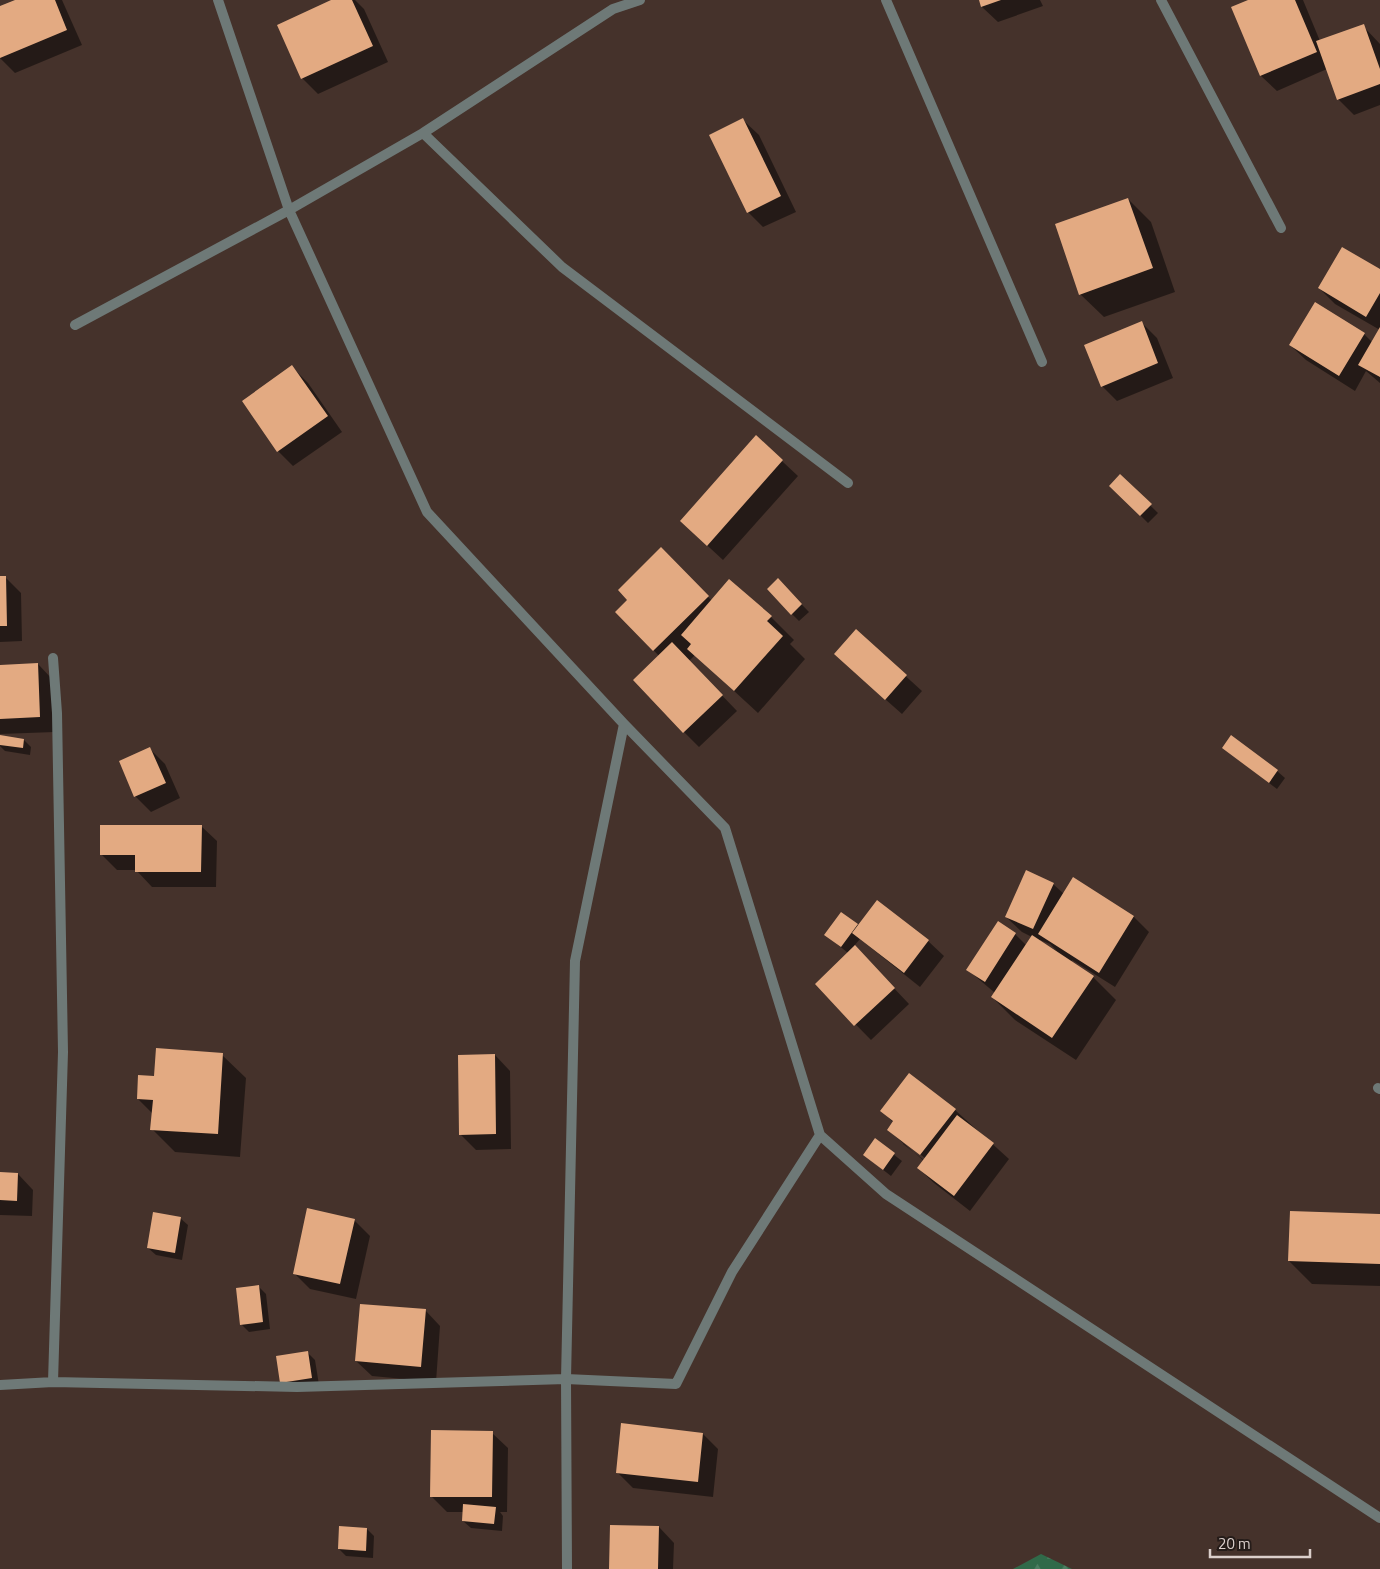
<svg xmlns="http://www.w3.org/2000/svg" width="1380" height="1569" viewBox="0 0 1380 1569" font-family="'Titillium Web',sans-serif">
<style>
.forest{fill:url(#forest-firs)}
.shadow{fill:#0007;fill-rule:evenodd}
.building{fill:#e3aa82}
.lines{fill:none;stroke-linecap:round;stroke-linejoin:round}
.minor{stroke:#6e7977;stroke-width:10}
</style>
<defs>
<pattern id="forest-firs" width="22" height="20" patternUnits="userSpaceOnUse" patternTransform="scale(1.25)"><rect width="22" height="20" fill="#306a49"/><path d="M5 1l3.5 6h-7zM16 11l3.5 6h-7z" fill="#4d7e62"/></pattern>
</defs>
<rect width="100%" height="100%" fill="#45322b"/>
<path class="forest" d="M1041 1554 1072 1569H1013Z"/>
<path class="shadow" d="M18 0H62L82 45 15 73 0 58V7Z
M334 0H355L364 9 388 62 318 94 302 78Z
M980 0H1040L1043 6 998 22 982 7Z
M1251 0H1303L1320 41 1363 26 1380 44V105L1354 115 1338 99 1327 69 1277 91 1261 76 1233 8Z
M743 120 759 135 796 212 763 227 748 212Z
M1128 199 1151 222 1175 292 1104 317 1080 294Z
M1380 270V383L1366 371 1355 391 1306 360 1290 345 1364 334 1373 343 1380 330 1335 304 1319 288Z
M1142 323 1157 338 1173 378 1117 401 1102 386Z
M292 367 308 383 342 432 293 466 278 451Z
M756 437 798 476 723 560 697 536Z
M1120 476 1158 513 1148 523 1111 486Z
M684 572 712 601 771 617 794 640 790 644 805 659 758 713 695 655 689 661 737 711 699 747 684 732 659 656 617 612Z
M0 577H5L21 593 22 641 0 642Z
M778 580 809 612 799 621 792 614Z
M856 631 922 691 902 714 851 669Z
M38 664 53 680 55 732 0 734V666Z
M0 736 24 740 31 747 30 755 5 751 0 746Z
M1223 748 1277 771 1285 778 1277 789Z
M150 749 165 764 180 798 151 812 135 796Z
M201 826 217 841 216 887H152L136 870H117L101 854Z
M1073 879 1134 917 1149 932 1115 987 1072 960 1071 962 1093 977 1116 1000 1076 1060 1015 1020 992 997 995 993 968 970 1015 934 1026 945 1032 937 1022 932 1006 917 1053 884 1064 894ZM1040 940 1050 944 1057 951 1040 941Z
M857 925 928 941 944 956 920 987 860 939 854 946 909 1004 871 1040 816 984 848 953 826 935Z
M222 1055 246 1078 240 1157 175 1152 152 1129 153 1114 138 1099 156 1078Z
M495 1055 510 1071 511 1149 476 1150 460 1134Z
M955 1110 1009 1159 970 1211 934 1183 918 1168 924 1161 888 1130 894 1123 882 1111ZM903 1141 925 1158 924 1160 903 1144Z
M875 1140 902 1161 891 1176 864 1155Z
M0 1173 18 1174 33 1190 32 1216 0 1215Z
M1380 1215V1286L1312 1284 1289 1261Z
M180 1218 188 1225 182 1260 156 1255 148 1248Z
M354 1220 370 1236 356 1299 310 1289 294 1273Z
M258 1286 266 1294 270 1329 249 1332 241 1324Z
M425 1310 440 1326 436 1382 372 1376 356 1361Z
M308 1353 315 1360 319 1385 281 1383Z
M492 1433 508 1448 507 1512H500L503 1516 502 1531 471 1528 463 1521 464 1512H447L431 1496Z
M703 1434 718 1449 713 1497 633 1488 618 1473Z
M659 1527 674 1543 673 1569H610Z
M367 1529 374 1536 373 1558 346 1556 339 1549Z"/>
<path class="building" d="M15 0H55L67 30 0 58V6Z
M331 0H352L373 46 301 79 277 25Z
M979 0H1001L981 7Z
M1248 0H1295L1317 52 1260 76 1231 7Z
M1364 24 1380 69V84L1337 100 1316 41Z
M743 118 781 196 747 213 709 135Z
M1128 198 1153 268 1079 295 1055 224Z
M1342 247 1380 269V293L1366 317 1318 288Z
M1315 302 1365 333 1339 376 1289 345Z
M1142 321 1158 363 1101 387 1084 345Z
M1380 327V377L1358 365Z
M292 365 328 416 277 452 242 401Z
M756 435 783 460 707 546 680 521Z
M1120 474 1152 504 1140 516 1109 486Z
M661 547 709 596 653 651 615 612 627 600 618 590Z
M0 576H6L7 626H0Z
M778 578 802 604 791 615 767 589Z
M729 579 772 616 767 621 783 636 734 691 687 649 691 644 681 635Z
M856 629 907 675 885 700 834 654Z
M672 642 723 695 683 733 633 680Z
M38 663 40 717 0 719V665Z
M0 735 24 739 23 748 0 745Z
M1231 735 1278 770 1269 783 1222 748Z
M150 747 166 783 134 797 119 761Z
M100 825H202L201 872H135V855H100Z
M1026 870 1054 883 1033 929 1005 917Z
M1073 877 1134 916 1099 973 1038 934Z
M877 900 929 940 904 973 852 933Z
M841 912 858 924 841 947 824 935Z
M998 921 1016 933 985 982 966 970Z
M1032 935 1094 976 1052 1038 991 997Z
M855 945 895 988 854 1026 815 984Z
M156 1048 223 1053 218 1134 150 1130 153 1100 137 1099 138 1075 154 1076Z
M495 1054 496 1134 459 1135 458 1055Z
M909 1073 956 1109 920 1155 887 1130 893 1121 880 1111Z
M957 1115 994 1143 954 1196 917 1168Z
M875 1138 895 1153 883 1170 863 1155Z
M0 1172 18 1173 17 1201 0 1200Z
M307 1208 355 1219 340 1284 293 1274Z
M1290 1211 1380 1214V1264L1288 1261Z
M153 1212 181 1217 175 1253 147 1248Z
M259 1285 263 1322 240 1325 236 1288Z
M360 1304 426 1309 421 1367 355 1361Z
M308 1351 312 1378 280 1383 276 1356Z
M621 1423 703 1433 698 1482 616 1473Z
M431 1430 493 1431 492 1497H430Z
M463 1504 496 1507 494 1524 462 1521Z
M610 1525 659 1526 658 1569H609Z
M339 1526 367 1528 366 1551 338 1549Z"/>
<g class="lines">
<path class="minor" d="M218 0 289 210 427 512 624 724 725 828 820 1135 886 1194 1380 1518
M886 0 1042 362
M1161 0 1281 228
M423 133 562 267 848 483
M75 325 289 210 423 133 613 9 640 0
M1378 1088 1380 1089
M53 1382 63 1052 57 713 53 658
M0 1385 53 1382 297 1387 566 1379 676 1384 732 1272 820 1135
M567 1569 566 1379 575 961 624 724"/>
</g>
<path d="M1210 1549v8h100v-8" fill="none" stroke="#dbcfcb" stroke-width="2.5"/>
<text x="1218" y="1549" font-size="15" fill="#dbcfcb" stroke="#251c19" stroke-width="4" paint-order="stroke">20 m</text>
</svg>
